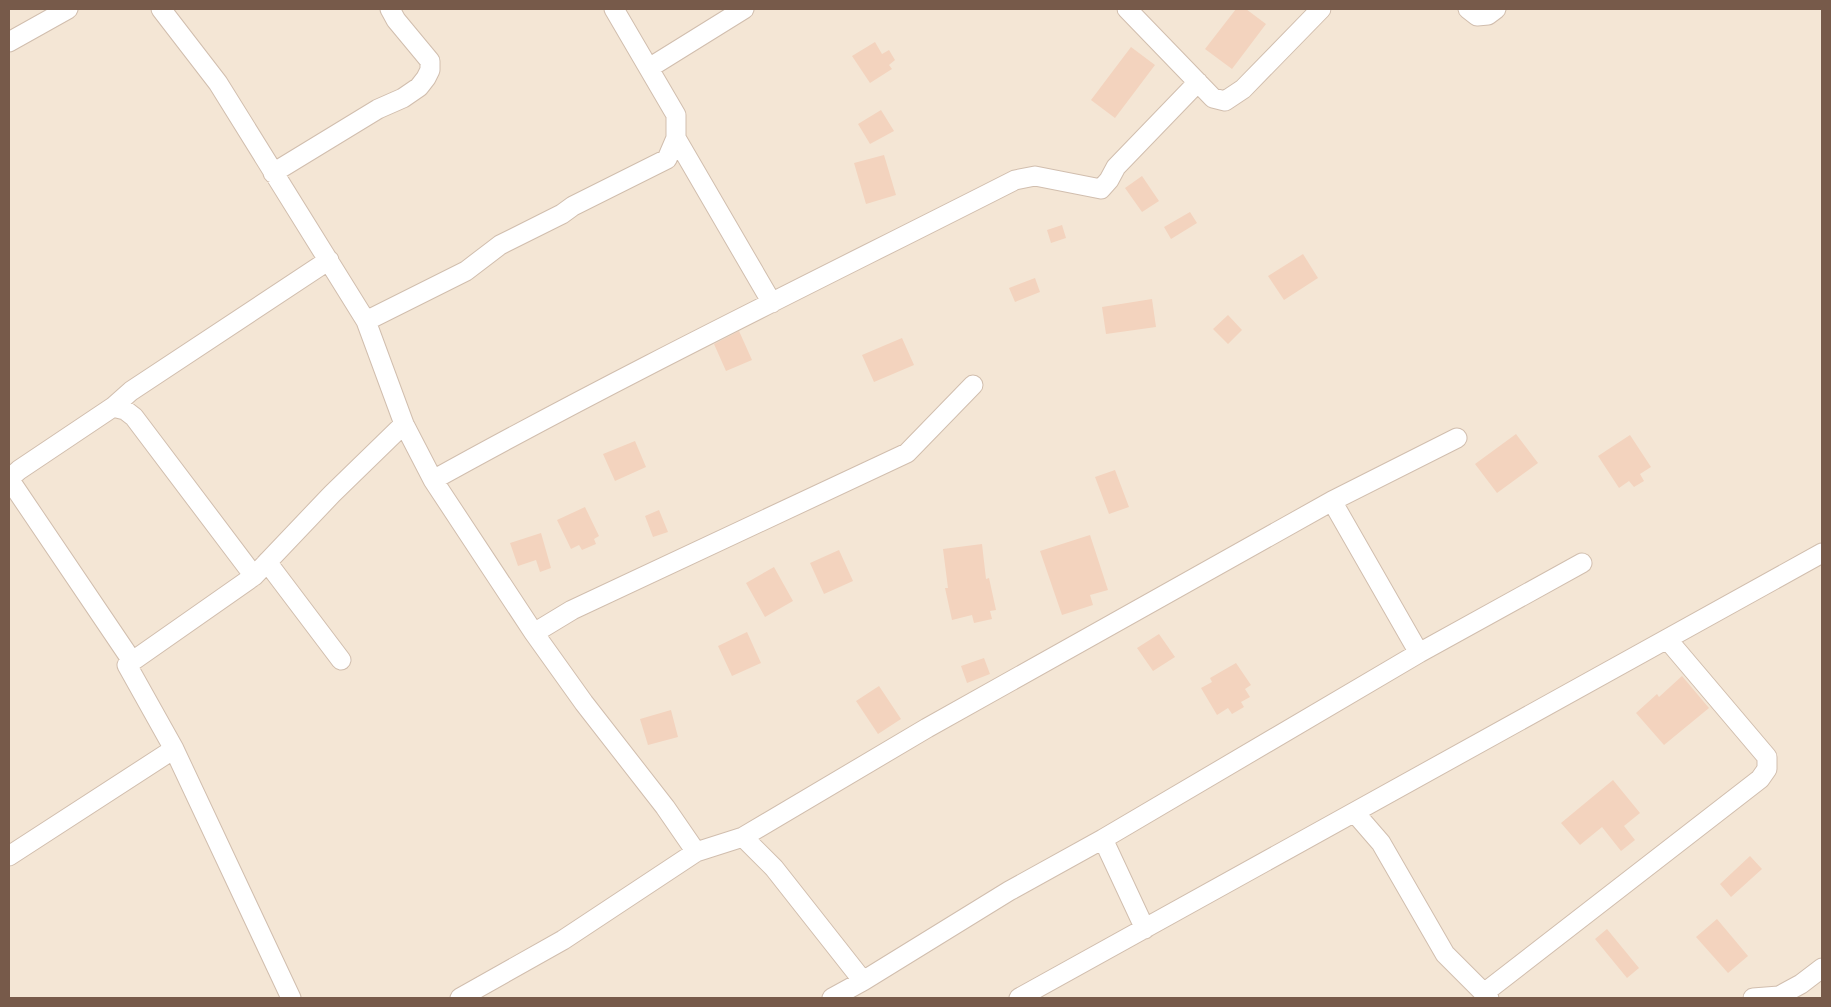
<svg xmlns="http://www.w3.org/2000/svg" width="1831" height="1007" viewBox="0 0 1831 1007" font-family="Signika,sans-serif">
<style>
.residential{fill:#f4e6d5}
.building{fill:#f3d3be}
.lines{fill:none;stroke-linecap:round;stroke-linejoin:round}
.street-casing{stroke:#d1beae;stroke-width:21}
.street{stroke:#fff;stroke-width:19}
</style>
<rect width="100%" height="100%" fill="#fdf4e7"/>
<path class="residential" d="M9 9H1822V998H9Z"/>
<path class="building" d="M1236 9H1246L1266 24 1232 69 1205 49Z
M875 42 882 54 889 50 895 60 889 65 892 69 870 83 852 56Z
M1131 47 1155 65 1115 118 1091 100Z
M881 110 894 131 870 144 858 124Z
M884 155 896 195 866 204 854 163Z
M1142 176 1159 201 1142 212 1125 188Z
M1190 212 1197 223 1171 239 1164 227Z
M1062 225 1066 238 1051 243 1047 230Z
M1303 254 1318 278 1284 300 1268 276Z
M1035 278 1040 292 1015 302 1009 288Z
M1152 299 1156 327 1106 334 1102 307Z
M1228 315 1242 330 1228 344 1213 329Z
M739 331 752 360 726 371 714 344Z
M902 338 914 365 874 382 862 355Z
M1516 434 1538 463 1497 493 1475 464Z
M1630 435 1651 467 1640 474 1644 481 1634 487 1629 481 1619 488 1598 456Z
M635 441 646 467 615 481 603 454Z
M1115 470 1129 507 1109 514 1095 477Z
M585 507 599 536 594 539 596 544 582 550 579 545 571 549 557 520Z
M659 510 668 532 653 537 645 516Z
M541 533 551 568 540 572 536 560 518 566 510 543Z
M1090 535 1108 590 1090 595 1093 605 1062 615 1040 551Z
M982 544 986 579 989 578 996 610 990 611 992 619 974 623 972 615 952 620 945 588H948L943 549Z
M839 550 853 581 824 594 810 563Z
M774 567 793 601 765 617 746 583Z
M747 632 761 663 732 676 718 646Z
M1159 634 1175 657 1153 671 1137 648Z
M984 658 990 674 967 683 961 666Z
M1236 663 1251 685 1245 689 1250 697 1241 702 1244 707 1232 714 1228 708 1217 715 1201 688 1212 682 1210 678Z
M1682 676 1709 708 1664 745 1636 713 1657 694 1659 697Z
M879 686 901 719 878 734 856 701Z
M671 710 678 737 648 745 640 719Z
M1613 780 1640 813 1624 826 1635 840 1621 851 1602 827 1580 845 1561 823Z
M1750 856 1762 869 1731 897 1720 884Z
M1717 919 1748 956 1728 973 1696 937Z
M1607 929 1639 968 1627 978 1595 939Z"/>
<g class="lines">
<defs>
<path id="street" d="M161 9 218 83 366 321 404 424 433 480 534 633 584 703 665 807 696 852
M1127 9 1213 98 1225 101 1243 89 1321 9
M1468 9 1477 16 1488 15 1496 9
M9 42 68 9
M649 68 744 9
M676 138 772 303
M273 173 378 109 403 98 419 87 426 78 430 70V61L396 20 390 9
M366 321 466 271 500 245 562 214 573 206 667 159 676 138V115L614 9
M113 407 131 391 329 260
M433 480C624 374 820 279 1015 180L1035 176 1101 189 1109 180 1116 167 1198 82
M1332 501 1419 653
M267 562 341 660
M534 633 572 610 907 453 973 385
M132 661 9 479 19 470 113 407 125 410 134 417 254 576
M1355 813 1381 843 1445 954 1489 998
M743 837 774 868 863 981
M1103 839 1145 929
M9 856 174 749
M1484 993 1760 779 1767 769V757L1667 639
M291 998 174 749 127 665 254 576 332 494 404 424
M460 998 563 940 696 852 743 837 927 728 1332 501 1457 438
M832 998 863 981 1009 891 1103 839 1419 653 1582 563
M1019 998 1822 553
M1753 998 1779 996 1801 984 1822 968"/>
</defs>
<use href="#street" class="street-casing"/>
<use href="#street" class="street"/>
</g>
<rect width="1831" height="1007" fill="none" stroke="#775a4a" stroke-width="20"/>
</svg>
